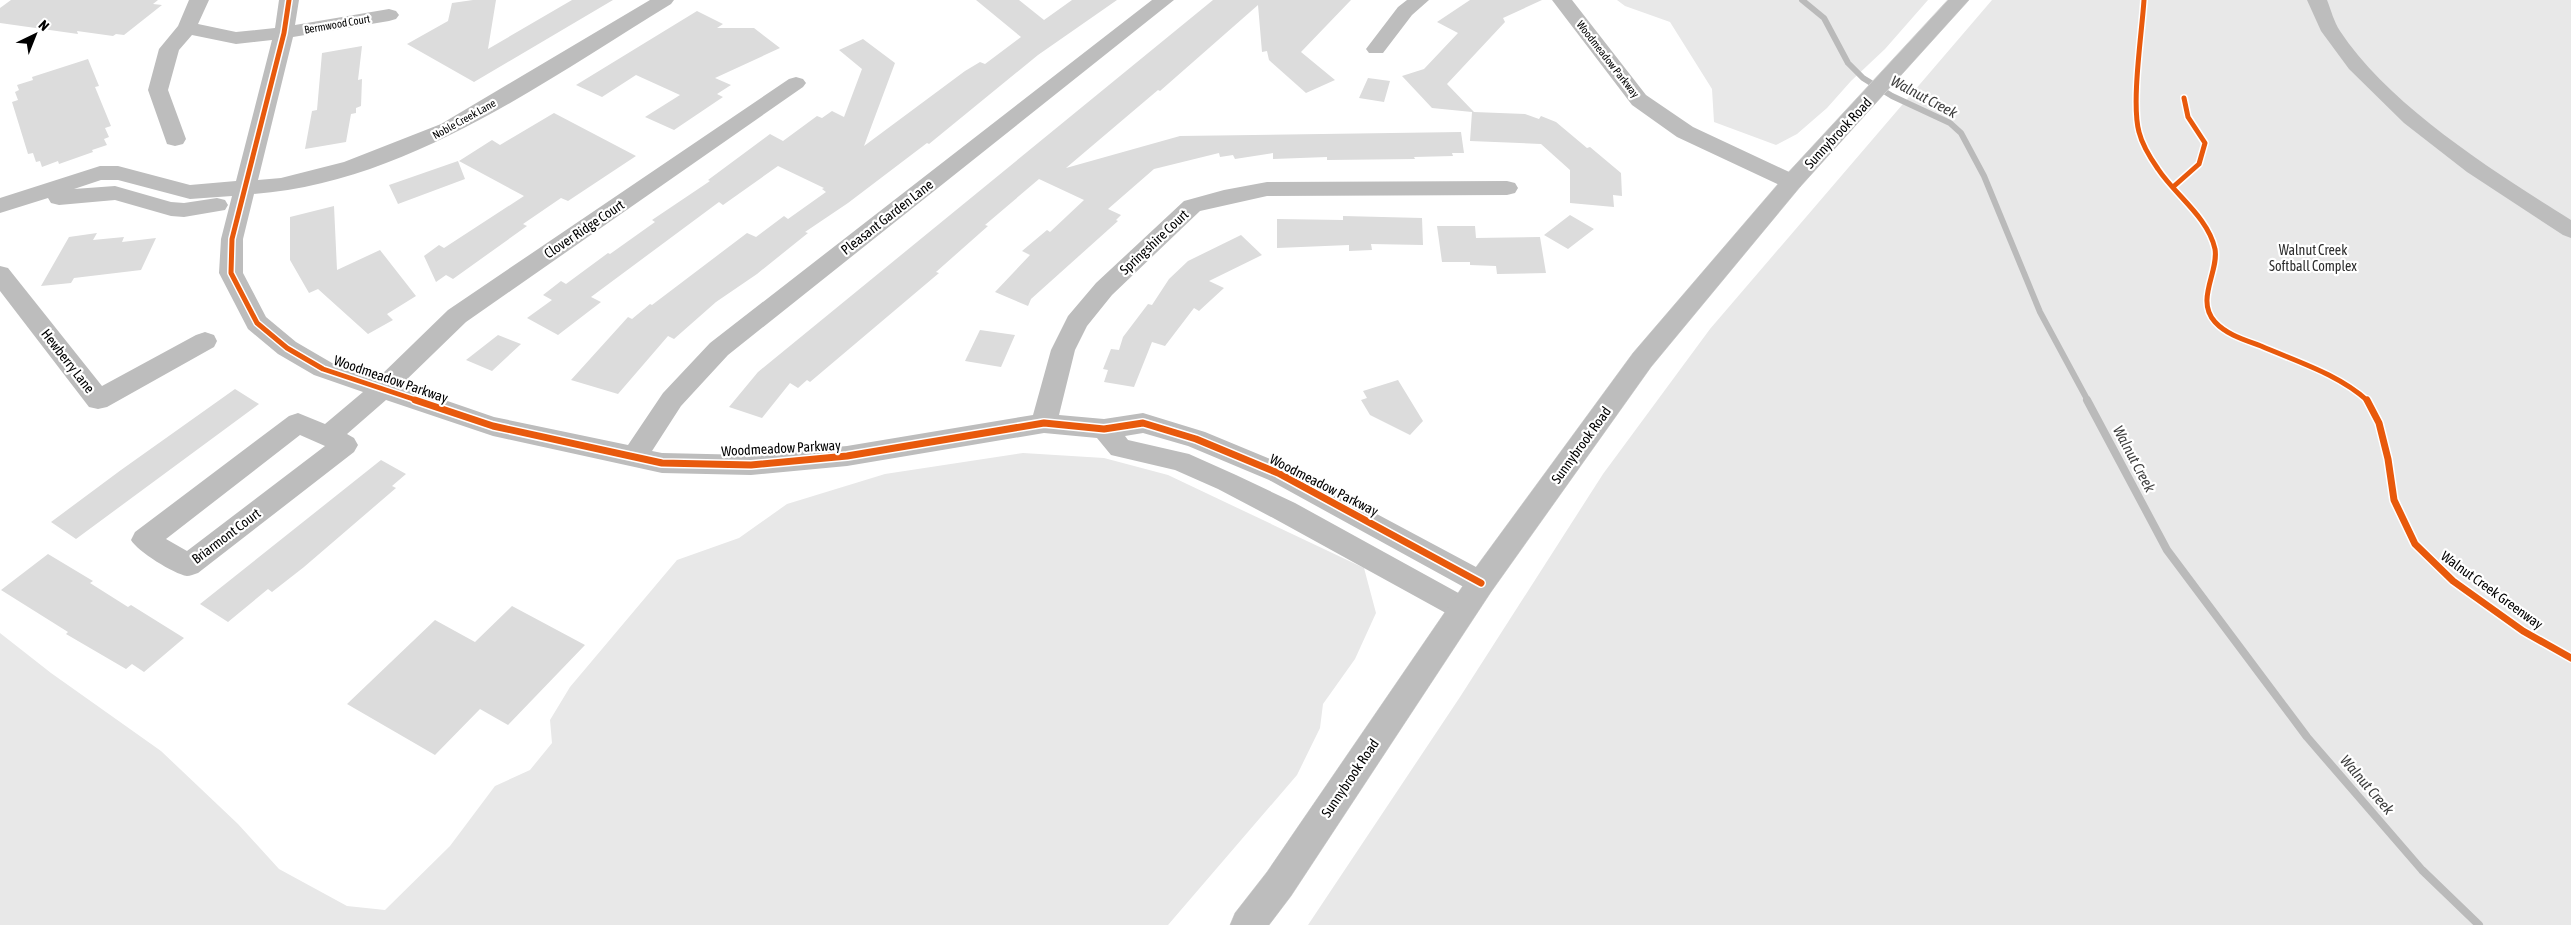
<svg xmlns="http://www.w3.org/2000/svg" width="2571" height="925" viewBox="0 0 2571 925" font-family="'Asap Condensed',sans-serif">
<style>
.green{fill:#e8e8e8}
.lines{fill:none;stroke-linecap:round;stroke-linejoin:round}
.stream-far1{stroke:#bababa;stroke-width:6}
.stream{stroke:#bababa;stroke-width:8}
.building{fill:#dcdcdc}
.major-casing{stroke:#dbdbdb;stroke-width:1}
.minor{fill:#bdbdbd;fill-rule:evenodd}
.major{fill:#bdbdbd;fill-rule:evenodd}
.cycleway-far1-casing{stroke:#fff;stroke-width:8}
.cycleway-casing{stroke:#fff;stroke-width:10}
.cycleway-far1{stroke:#e8590c;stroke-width:5}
.cycleway{stroke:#e8590c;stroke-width:7}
.labels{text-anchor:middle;stroke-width:4.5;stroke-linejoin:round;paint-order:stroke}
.far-street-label{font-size:11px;fill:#000;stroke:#fff}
.street-label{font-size:14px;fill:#000;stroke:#fff}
.park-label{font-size:14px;fill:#2d2d2d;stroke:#fff}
.water-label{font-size:15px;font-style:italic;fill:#3e3e3e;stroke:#fff}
</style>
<rect width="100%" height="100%" fill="#fff"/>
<path class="green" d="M1617 0H1928L1885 49 1851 81 1827 108 1797 134 1776 145 1714 122 1712 89 1670 22 1625 6Z
M1992 0H2571V925H1308L1460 697 1603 474 1710 329Z
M1023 453 1104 458 1168 475 1364 568 1376 613 1355 659 1323 704 1320 728 1297 775 1168 925H0V633L51 673 161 751 238 824 279 869 347 906 385 910 450 846 495 786 530 770 552 743 550 720 570 687 677 560 739 538 787 504 885 474Z"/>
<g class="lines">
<path class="stream-far1" d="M1802 0 1824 18 1848 63 1863 78 1892 96 1950 123 1961 133 1984 176 2040 312 2088 401"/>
<path class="stream" d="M2087 400 2167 550 2307 737 2422 870 2479 925"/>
</g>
<path class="building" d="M11 0H158L153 4 162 5 124 35 116 34 113 36 77 31 78 34 0 23V8Z
M473 0H496L488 49 572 0H613L474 82 407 44 448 21 452 3Z
M976 0H1019L1044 20 1072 0H1117L1038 55 929 144 927 143 848 203 805 232 808 233 757 274 716 302 674 339 668 336 618 394 571 380 628 317 632 319 650 304 652 305 747 233 756 237 784 216 788 219 826 192 822 189 824 188 778 166 723 205 719 202 591 297 601 302 558 335 527 318 552 300 543 295 561 281 566 284 608 253 610 254 655 222 652 220 710 181 708 180 770 134 783 141 817 116 822 118 832 111 844 117 862 69 839 50 863 39 895 63 864 146 965 71 980 62 985 64 1021 37Z
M1213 0H1351L1301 52 1335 80 1306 93 1269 60 1267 51 1262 52 1258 5 1160 91 1158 90 1066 168 1180 136 1461 132 1464 153H1452L1453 156 1414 157 1415 159 1327 160V157L1273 159V153L1235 159 1233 155 1220 157 1219 153 1154 169 1108 209 1121 215 1116 220 1118 221 1031 299 1028 306 995 292 1030 255 1022 251 1047 230 1050 232 1084 200 1039 179 985 225 988 226 936 272 939 273 810 382 807 380 798 388 790 383 762 418 729 407 758 372Z
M1470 0H1542L1503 18 1505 22 1447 84 1474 112 1525 114 1539 119 1541 116 1556 122 1587 148 1590 147 1621 173 1622 196 1613 195 1614 207 1570 203V170L1541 144 1470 141 1472 112 1432 108 1402 76 1424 69 1458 33 1437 22Z
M697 11 723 24 717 28H754L780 48 715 78 731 85 717 94 723 97 674 130 645 117 680 95 636 75 602 97 576 85Z
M362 46 358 80 362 79 361 106 356 108V113L351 114 346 142 305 149 312 111 317 110 322 53Z
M88 59 99 86 95 87 111 126 105 128 109 137 104 139 107 145 92 150 93 152 59 164 58 161 42 167 40 161 36 162 33 153 28 154 12 102 18 100 15 92 19 90 17 85 33 80 32 77Z
M1368 78 1390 81 1384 102 1359 98Z
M554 113 636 156 568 201 561 198 523 224 527 226 453 279 446 275 436 282 424 256 439 245 444 248 524 196 459 161 492 140 500 145Z
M458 161 465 179 398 204 389 185Z
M334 206 337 270 380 250 416 296 387 314 393 320 368 334 318 289 309 293 290 260V217Z
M1570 215 1594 229 1568 249 1544 235Z
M1343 216 1422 218 1423 245 1371 244 1372 250 1349 251V245L1277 248V219L1343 220Z
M1437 226H1475L1476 238 1540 237 1546 273 1497 274 1496 266 1470 265V262H1442Z
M97 233 93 240 124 237 122 242 156 238 141 270 74 278 71 283 41 286 69 237Z
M1241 235 1262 255 1209 281 1224 288 1199 311 1194 308 1165 346 1152 342 1134 387 1104 382 1108 370 1103 369 1111 349 1119 350 1123 337 1148 304 1152 305 1169 279 1188 261Z
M980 330 1015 335 1001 367 965 361Z
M498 335 521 344 492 371 466 360Z
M1398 380 1423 421 1410 435 1370 415 1361 400 1367 398 1363 391Z
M235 389 259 404 76 539 51 522 121 470Z
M381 460 406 474 392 486 396 488 304 567 272 592 268 589 228 622 200 604Z
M48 554 93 581 90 583 128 607 131 605 184 638 144 672 132 664 126 669 66 634 68 632 1 590Z
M512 606 585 645 508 725 480 709 435 755 347 704 435 620 475 642Z"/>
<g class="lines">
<defs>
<path id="major" d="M1948 0H1969L1800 187 1651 367 1491 592 1291 896 1269 925H1230L1235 913 1267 872 1471 574 1633 353 1784 177Z"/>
</defs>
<use href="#major" class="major-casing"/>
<path class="minor" d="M189 0H209L198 24 236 32 275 28 279 0H299L295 25 389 9 396 11 399 15 396 19 389 21 293 37 258 180 281 178 344 162 441 124 650 0H674L671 4C543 82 408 182 254 194L243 239V273L266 317 296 342 332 363 378 378 448 310 789 79 796 77 803 79 806 83 803 87 466 322 401 385 494 417 628 445 663 393 710 343 1152 0H1174L728 355 681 406 652 451 662 453 751 455 847 446 1033 415 1051 350 1068 316 1096 283 1184 201 1224 190 1267 182 1507 181 1515 183 1518 188 1515 193 1507 195 1267 196 1200 211 1112 295 1087 326 1075 350 1059 415 1104 419 1143 413 1205 432 1287 466 1491 575 1495 583 1491 591 1481 595 1471 591 1269 480 1188 446 1143 433 1125 436 1128 440 1189 454 1236 475 1295 503 1473 601 1477 609 1473 617 1463 621 1453 617 1275 519 1218 489 1175 470 1111 455 1097 438 1044 433 847 466 751 475 662 473 493 436 386 400 347 434 354 438 358 445 354 452 198 573C194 574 190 576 187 576 174 574 137 551 131 540L135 532 289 416 298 413 325 424 363 392 314 375 278 354 248 329 219 273 221 239 232 196 190 199 118 180H101L74 189 115 186 171 202 184 203 217 198 225 200 228 205 225 210 184 217 171 216 115 200 59 205 51 203 48 198 0 213V198L100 166H118L190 185 236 181 272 40 236 44 192 35 179 50 168 90 186 139 183 144 175 146 167 144 148 90 159 49 178 26ZM300 435 325 446 187 551 166 539Z
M1407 0H1429L1412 15 1383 53H1369L1366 49 1369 45 1398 7Z
M1552 0H1572L1646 95 1693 127 1800 177 1803 182 1800 187 1792 189 1784 187 1677 137 1632 105Z
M2307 0H2327C2331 10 2334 22 2340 31 2389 106 2496 173 2571 220V238L2563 235 2467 172 2404 123 2349 69 2321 31Z
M0 266 8 268 102 386 196 335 205 332 214 335 217 341 214 347 107 407 98 409 89 407 0 291Z"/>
<use href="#major" class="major"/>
<defs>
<path id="cycleway-far1" d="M289 0 284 33 232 239 231 273 257 323 287 348 323 369 419 401
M2144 0C2142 32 2131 103 2139 132 2142 144 2151 159 2158 169 2175 195 2208 217 2215 249 2219 272 2195 300 2215 322 2227 335 2245 340 2261 346 2298 362 2338 374 2368 401
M2173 187 2199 164 2205 143 2188 117 2184 98"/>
<path id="cycleway" d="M415 400 493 426 662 463 751 465 847 456 1044 423 1104 429 1143 423 1196 439 1278 473 1481 583
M2367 400 2379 423 2388 459 2394 500 2415 544 2453 581 2523 631 2571 658"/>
</defs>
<use href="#cycleway-far1" class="cycleway-far1-casing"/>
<use href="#cycleway" class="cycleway-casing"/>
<use href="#cycleway-far1" class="cycleway-far1"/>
<use href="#cycleway" class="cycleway"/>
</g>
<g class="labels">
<g class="far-street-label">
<text transform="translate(337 24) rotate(-10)" y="4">Bermwood Court</text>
<text transform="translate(1608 59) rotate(52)" y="4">Woodmeadow Parkway</text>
<text transform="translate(464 119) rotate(-29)" y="4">Noble Creek Lane</text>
</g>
<g class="street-label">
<text transform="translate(1838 133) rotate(-47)" y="5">Sunnybrook Road</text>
<text transform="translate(887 217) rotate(-38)" y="5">Pleasant Garden Lane</text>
<text transform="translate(584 229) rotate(-34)" y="5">Clover Ridge Court</text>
<text transform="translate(1154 242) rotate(-43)" y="5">Springshire Court</text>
<text transform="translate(68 361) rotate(52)" y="5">Hewberry Lane</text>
<text transform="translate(391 379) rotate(19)" y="5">Woodmeadow Parkway</text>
<text transform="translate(1581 445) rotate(-54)" y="5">Sunnybrook Road</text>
<text transform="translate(781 448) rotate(-3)" y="5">Woodmeadow Parkway</text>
<text transform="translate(1324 485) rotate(27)" y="5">Woodmeadow Parkway</text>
<text transform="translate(226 536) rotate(-37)" y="5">Briarmont Court</text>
<text transform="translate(2492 590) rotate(36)" y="5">Walnut Creek Greenway</text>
<text transform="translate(1350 778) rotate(-56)" y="5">Sunnybrook Road</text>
</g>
<g class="park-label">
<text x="2313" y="255">Walnut Creek<tspan x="2313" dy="16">Softball Complex</tspan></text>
</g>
<g class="water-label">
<text transform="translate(1924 97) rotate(28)" y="5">Walnut Creek</text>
<text transform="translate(2134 459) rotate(62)" y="5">Walnut Creek</text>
<text transform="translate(2367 785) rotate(49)" y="5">Walnut Creek</text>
</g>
</g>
<g transform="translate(35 35) rotate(43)" stroke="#ffffff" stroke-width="4" paint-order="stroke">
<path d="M0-4L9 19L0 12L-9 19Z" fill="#000000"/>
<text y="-8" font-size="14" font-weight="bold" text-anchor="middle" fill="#000000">N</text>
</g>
</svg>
